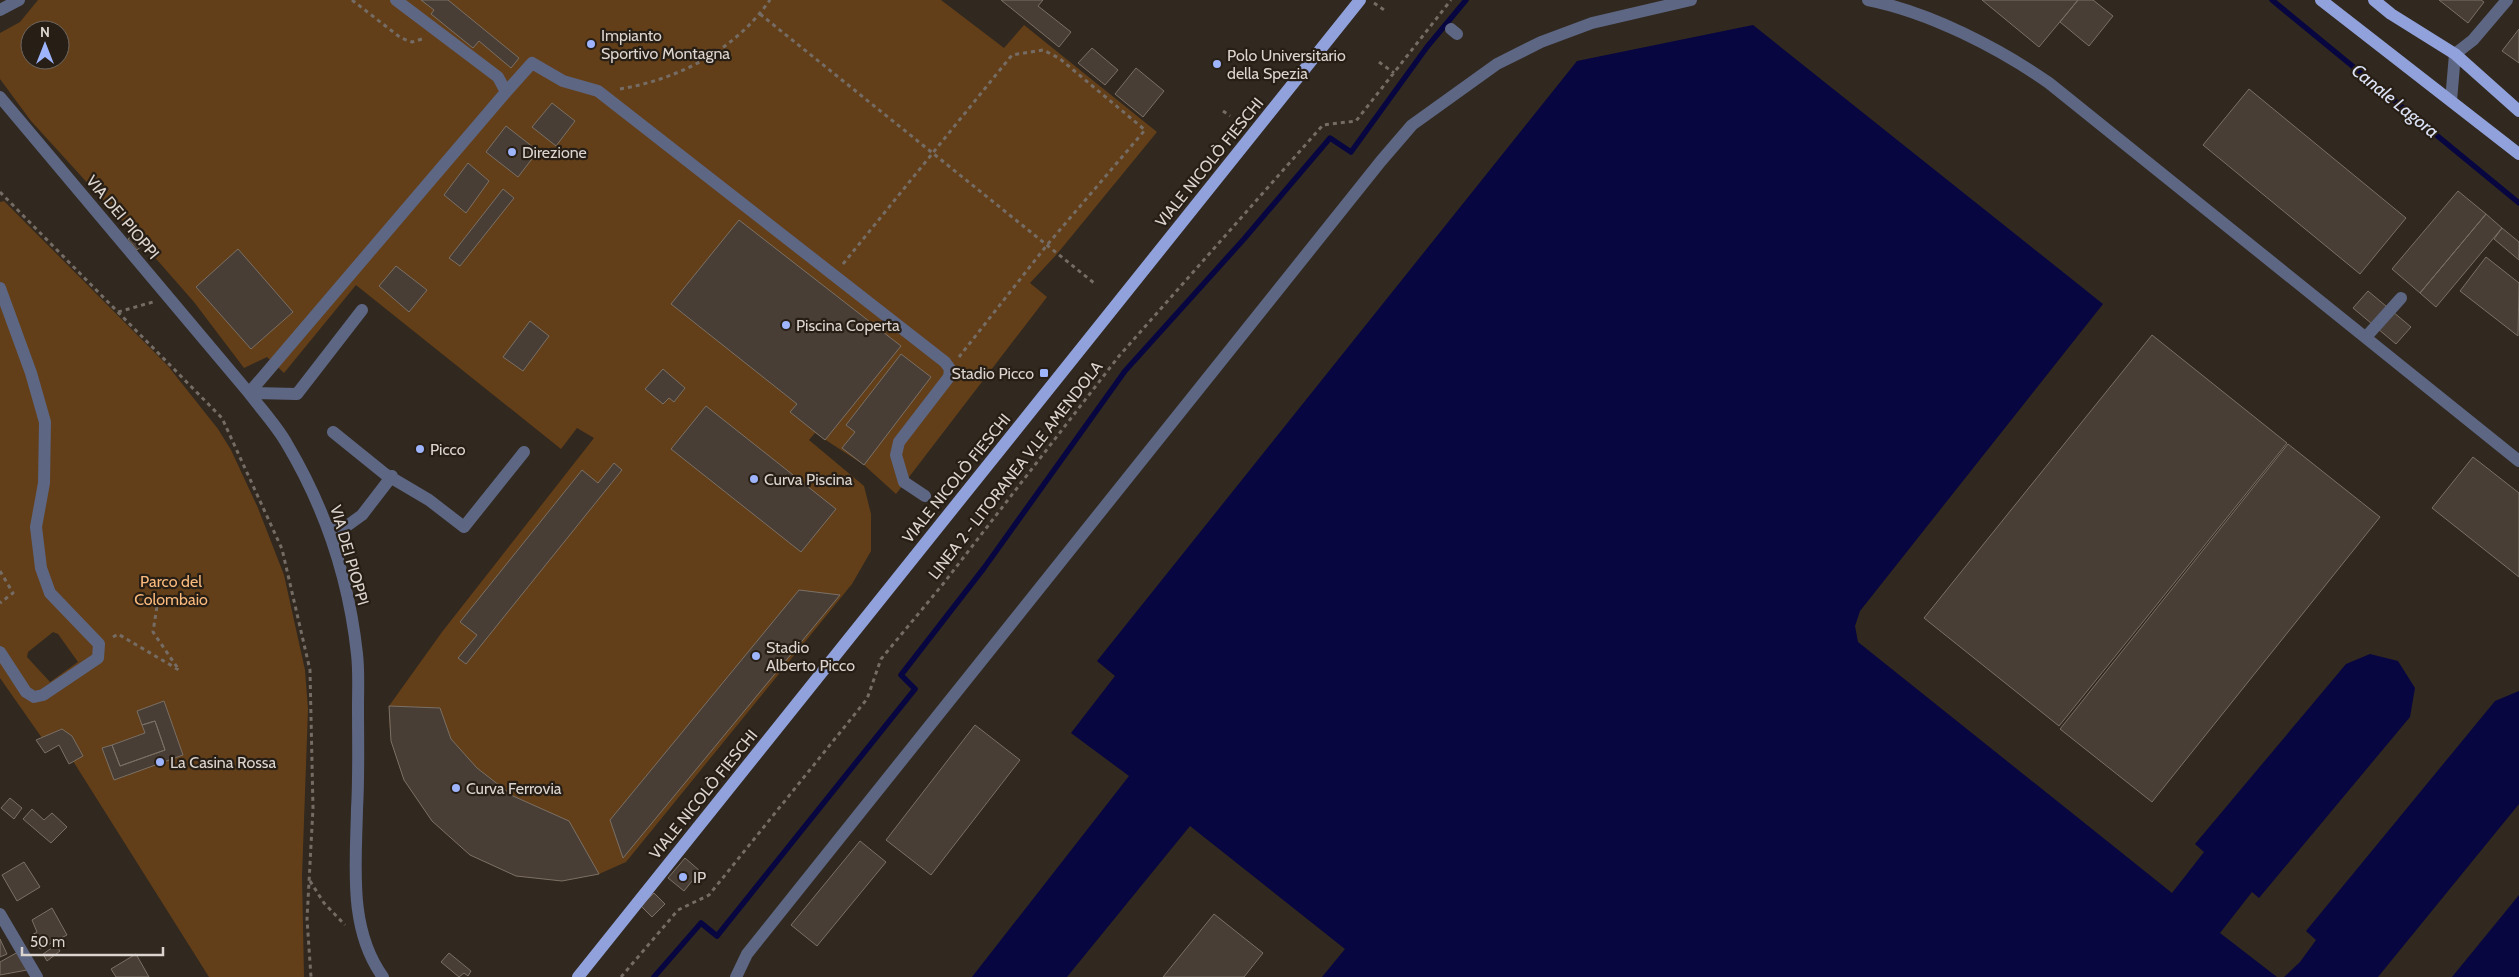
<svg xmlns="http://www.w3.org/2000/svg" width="2519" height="977" viewBox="0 0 2519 977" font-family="Cabin,sans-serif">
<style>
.green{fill:#633f19;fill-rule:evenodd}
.water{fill:#070640}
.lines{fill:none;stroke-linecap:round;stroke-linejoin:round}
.stream{stroke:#070640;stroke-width:5.5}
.building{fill:#483e35;stroke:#7b7065}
.path{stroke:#756d65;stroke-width:3;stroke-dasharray:4 4;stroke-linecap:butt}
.minor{stroke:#5d6683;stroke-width:12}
.major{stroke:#90a1dc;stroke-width:12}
.poi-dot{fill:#9eb4fd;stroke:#271e15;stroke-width:2}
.labels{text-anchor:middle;stroke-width:4.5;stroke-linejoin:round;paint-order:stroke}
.poi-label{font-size:16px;fill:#dbd4cf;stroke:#271e15;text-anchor:start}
.street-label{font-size:16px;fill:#dbd4cf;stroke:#271e15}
.park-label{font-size:16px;fill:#faba7d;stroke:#271e15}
.water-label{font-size:18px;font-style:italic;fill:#dce3f6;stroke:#271e15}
</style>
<rect width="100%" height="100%" fill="#31281f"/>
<path class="green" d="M38 0H941L1004 48 1024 25 1157 132 1057 254 1030 283 1047 297 896 494 864 465 815 433 809 440 864 486 871 514V551L852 584 626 862 599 874 562 881 516 876 470 855 432 821 404 780 391 741 389 718V706L442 632 594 438 577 428 561 449 356 285 284 373 267 357 244 368 194 302 144 245 148 241 137 229 133 233 31 121 0 79V33L20 22ZM30 30H60V60H30Z
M4 201 168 366 218 429 231 450 258 508 284 575 305 670 308 709 302 876 304 977H209L73 761 83 756 72 736 61 729 42 738 0 678V202ZM53 632 58 634 78 662 50 682 27 657 28 652ZM164 701 183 755 114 779 103 748 145 733 137 711Z"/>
<path class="water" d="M1753 25 2103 304 1860 611 1855 626 1858 642 2172 893 2204 852 2195 844 2346 664 2370 654 2398 661 2415 688 2410 717 2259 898 2252 892 2220 933 2277 977H1322L1345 949 1190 826 1067 977H972L1129 776 1071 733 1115 676 1097 661 1577 61Z
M2519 691V804L2378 977H2284L2300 962 2316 940 2306 931 2495 701Z
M2519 895V977H2452Z"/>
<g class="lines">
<path class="stream" d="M2272 0 2519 203
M654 977 701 923 717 936 915 689 901 675 984 568 1125 371 1244 239 1330 138 1351 152 1427 47 1466 0"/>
</g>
<path class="building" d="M421 0H448L519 58 511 68 479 41 473 48 431 14 434 10Z
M1001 0H1043L1038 6 1071 32 1059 47Z
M1982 0H2078L2039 47Z
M2078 0H2093L2113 16 2089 46 2060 22Z
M2439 0H2481L2484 2 2468 23Z
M2519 29V63L2502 51Z
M1092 48 1118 70 1105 85 1078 63Z
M1136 68 1164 91 1143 117 1115 94Z
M2249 89 2406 218 2360 274 2203 145Z
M552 103 575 121 556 146 532 127Z
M506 126 538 151 518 177 486 152Z
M468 163 489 181 466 213 444 195Z
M503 189 514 198 460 266 449 258Z
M2458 191 2486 214 2420 293 2392 269Z
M2486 214 2502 228 2436 307 2420 293Z
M739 220 901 346 825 440 790 412 797 404 671 304Z
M2502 228 2519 242V260L2494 239Z
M138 231 147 241 137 250 128 239Z
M238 249 293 312 251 349 196 287Z
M2486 257 2519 283 2518 336 2460 291Z
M396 266 427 290 409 312 379 286Z
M2368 291 2411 327 2396 344 2353 308Z
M530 321 549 336 523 371 503 357Z
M2152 335 2287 443 2059 726 1924 618Z
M901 354 931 377 864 465 842 448 855 432 846 425Z
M663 369 685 388 674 402 669 398 663 404 645 389Z
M706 406 836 509 801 552 671 449Z
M2288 444 2380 517 2152 802 2060 729Z
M2473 457 2519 493V577L2432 508Z
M614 463 622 470 466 664 458 658 477 635 460 622 582 470 598 483Z
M799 590 840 595 623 858 610 820Z
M164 701 183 755 114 780 102 748 112 745 120 766 165 750 155 721 142 725 137 711Z
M389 706 440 708 451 739 477 768 513 796 569 821 599 874 562 881 516 876 470 855 432 821 404 780 391 741Z
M155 721 165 750 120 766 112 745 145 733 142 725Z
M975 725 1020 760 931 875 886 840Z
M62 729 72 736 83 756 69 764 59 745 45 753 36 740Z
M10 798 22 808 14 819 1 808Z
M32 809 44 820 52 813 67 827 51 843 23 819Z
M860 841 886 862 817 946 791 925Z
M685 858 700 871 684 891 668 878Z
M24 862 40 887 17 901 2 875Z
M654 893 665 904 652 917 641 906Z
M52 908 67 935 40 949 32 935 37 932 32 920Z
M1214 914 1263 953 1244 977H1163Z
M0 939 7 954 0 957Z
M56 945 60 951 47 961 43 954Z
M18 952 27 970 0 975V962Z
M449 953 471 971 468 976 464 973 459 977 441 962Z
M136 954 149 977H116L111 969Z"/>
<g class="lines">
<path class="path" d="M352 0 401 38 412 42 422 39
M1374 3 1387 12
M760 14 1094 283
M1379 62 1394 73
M620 89C679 79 735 50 770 0
M1223 111 1230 116
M0 192 222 418 282 549 310 670 313 808 307 919 311 977
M843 264 1012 55 1043 50 1059 58 1145 130 1047 245 959 357
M118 312 153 302
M0 571 13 593 0 603
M113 637 118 634 179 670 153 632 157 606
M310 881 324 903 345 925
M621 977 678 910 709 895 867 699 881 659 943 584 1119 356 1323 125 1356 121 1451 0"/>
<path class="minor" d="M1868 0C1929 12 1999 48 2049 83L2519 461
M0 10 19 0
M1451 29 1457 34
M506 92 532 63 563 81 598 91 945 362 950 369 949 377 899 442 896 455 904 482 925 496
M0 97 249 393C261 409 277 426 287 444 325 508 349 580 357 654 359 671 358 689 358 707 358 741 359 775 357 809 356 865 348 929 383 977
M2451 101 2455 54 2473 40 2507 0
M0 288 31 373 45 422 44 483 36 527 41 568 50 593 99 644 98 658 43 695 34 697 26 692 0 652
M2366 337 2401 298
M249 393 506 92 498 77 396 0
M249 393 297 394 362 310
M333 432 385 474 429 500 464 527 524 452
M329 528H344L362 515 392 476
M0 914 37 977
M736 977 747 954 1381 161 1412 125 1497 64 1541 42 1592 23 1691 0"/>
<path class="major" d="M2321 0 2519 154
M2374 0 2391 14 2455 54 2519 111
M578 977 1360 0"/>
</g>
<g class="poi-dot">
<circle cx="591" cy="44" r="5"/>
<circle cx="1217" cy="64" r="5"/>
<circle cx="512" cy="152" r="5"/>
<circle cx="786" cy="325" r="5"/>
<rect x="1039" y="368" width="10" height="10" rx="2.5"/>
<circle cx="420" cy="449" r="5"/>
<circle cx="754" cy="479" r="5"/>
<circle cx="756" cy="656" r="5"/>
<circle cx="160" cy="762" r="5"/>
<circle cx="456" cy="788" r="5"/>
<circle cx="683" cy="877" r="5"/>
</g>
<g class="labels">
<g class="poi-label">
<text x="601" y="41">Impianto<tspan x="601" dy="18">Sportivo Montagna</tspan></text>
<text x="1227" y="61">Polo Universitario<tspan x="1227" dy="18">della Spezia</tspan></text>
<text x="522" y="158">Direzione</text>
<text x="796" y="331">Piscina Coperta</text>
<text x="1034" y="379" text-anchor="end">Stadio Picco</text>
<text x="430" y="455">Picco</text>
<text x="764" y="485">Curva Piscina</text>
<text x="766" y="653">Stadio<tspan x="766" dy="18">Alberto Picco</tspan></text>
<text x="170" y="768">La Casina Rossa</text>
<text x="466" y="794">Curva Ferrovia</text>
<text x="693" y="883">IP</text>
</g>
<g class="street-label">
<text transform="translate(1209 162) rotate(-51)" y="6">VIALE NICOLÒ FIESCHI</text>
<text transform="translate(123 217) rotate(50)" y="6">VIA DEI PIOPPI</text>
<text transform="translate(1015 470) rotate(-52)" y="6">LINEA 2 - LITORANEA V.LE AMENDOLA</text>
<text transform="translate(956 478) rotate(-51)" y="6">VIALE NICOLÒ FIESCHI</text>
<text transform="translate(350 555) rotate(74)" y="6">VIA DEI PIOPPI</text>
<text transform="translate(703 794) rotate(-51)" y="6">VIALE NICOLÒ FIESCHI</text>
</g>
<g class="park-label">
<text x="171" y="587">Parco del<tspan x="171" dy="18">Colombaio</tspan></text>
</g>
<g class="water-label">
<text transform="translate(2395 101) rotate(39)" y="6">Canale Lagora</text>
</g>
</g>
<g transform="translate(45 45)"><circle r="24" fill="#271e15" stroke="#6f675f"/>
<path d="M0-4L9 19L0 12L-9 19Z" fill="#9eb4fd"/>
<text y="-8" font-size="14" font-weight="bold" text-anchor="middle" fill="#dbd4cf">N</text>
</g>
<path d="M22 947v8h141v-8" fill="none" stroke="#dbd4cf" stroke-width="2.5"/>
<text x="30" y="947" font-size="15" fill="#dbd4cf" stroke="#271e15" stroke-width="4" paint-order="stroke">50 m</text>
</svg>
